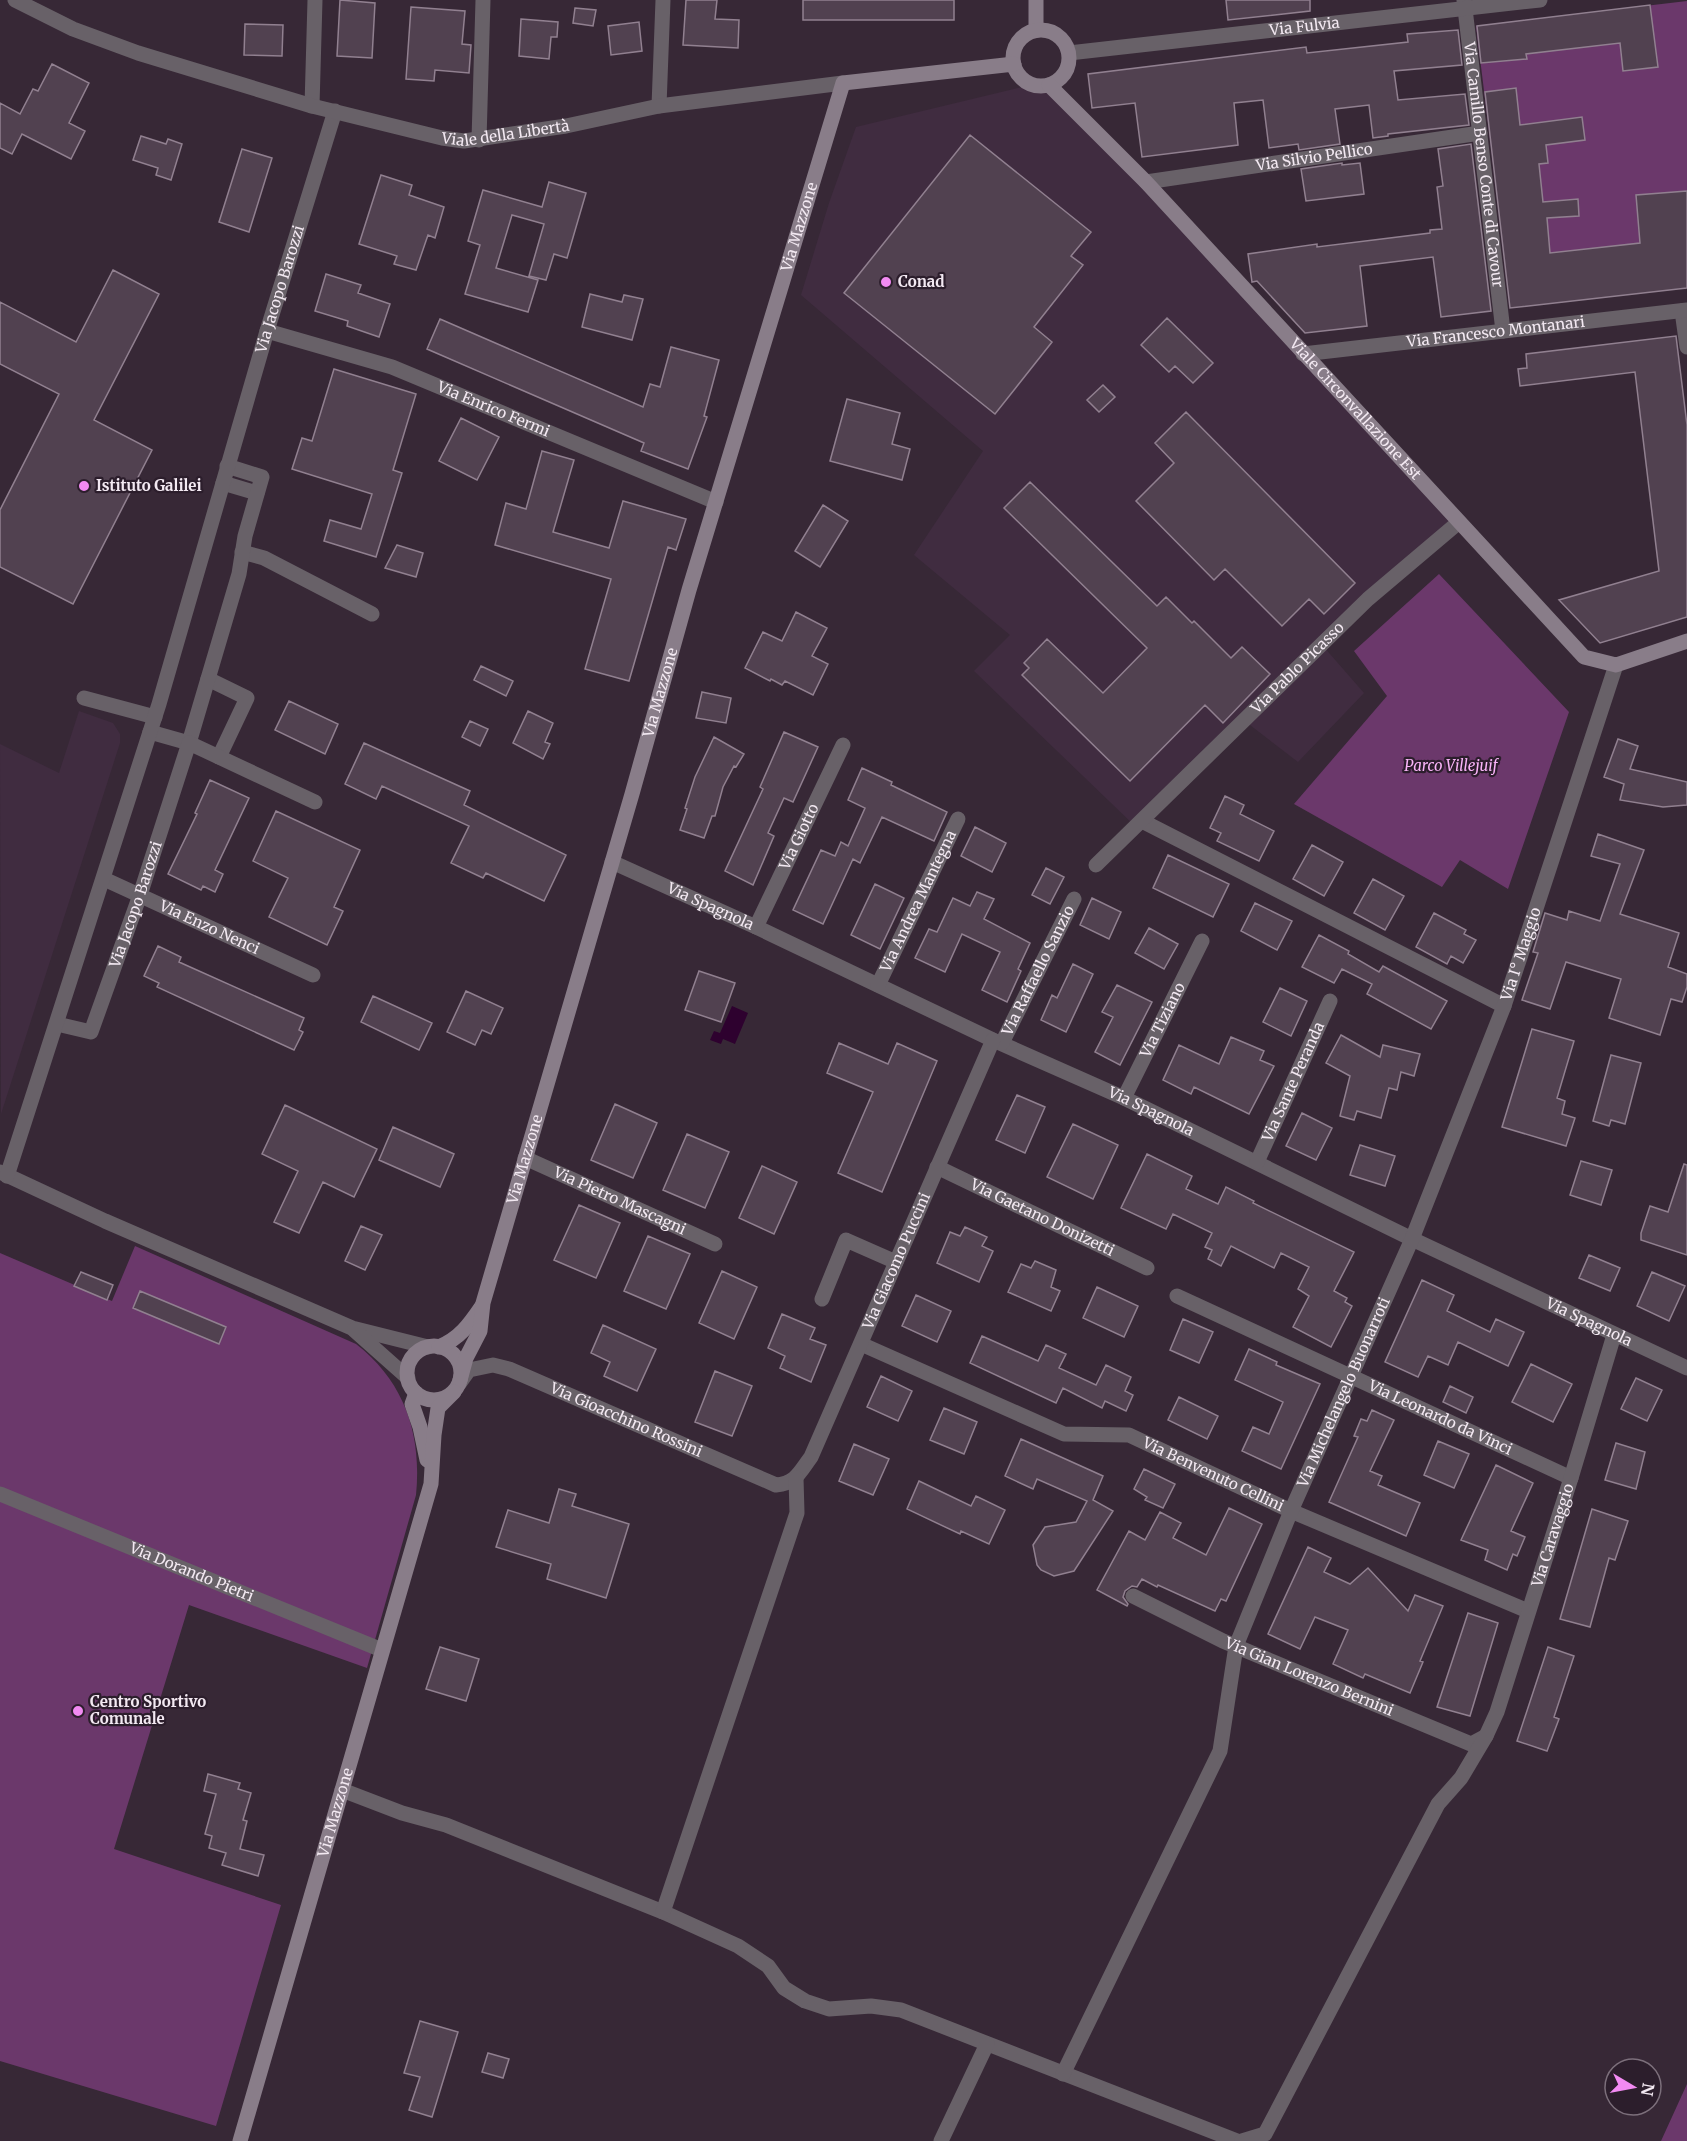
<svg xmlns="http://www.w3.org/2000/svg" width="1687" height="2141" viewBox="0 0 1687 2141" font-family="Merriweather,serif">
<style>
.built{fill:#402c40}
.green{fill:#6b386b}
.water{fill:#2e012f}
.building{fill:#514150;stroke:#918090;stroke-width:1.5}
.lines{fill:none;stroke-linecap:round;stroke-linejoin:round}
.minor{stroke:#686168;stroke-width:15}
.tertiary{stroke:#686168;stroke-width:15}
.secondary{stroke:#897d89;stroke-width:15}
.poi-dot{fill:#f28af2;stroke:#2c1e2c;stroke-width:2}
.labels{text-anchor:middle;stroke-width:4.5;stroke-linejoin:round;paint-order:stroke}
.street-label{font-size:15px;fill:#f3e9f2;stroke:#2c1e2c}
.poi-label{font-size:15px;font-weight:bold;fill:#f3e9f2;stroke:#2c1e2c;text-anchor:start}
.park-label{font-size:15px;font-style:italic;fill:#fab4f9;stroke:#2c1e2c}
</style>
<rect width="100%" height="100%" fill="#372836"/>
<path class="built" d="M1051 80 1453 518 1323 646 1364 693 1298 762 1246 722 1137 828 974 671 1010 635 914 555 983 451 801 295 829 203 856 127Z
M79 711 113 723 120 734V743L1 1114 0 744 59 773Z"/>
<path class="green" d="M1687 1V288L1511 308 1476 26Z
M1439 574 1569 712 1508 889 1460 860 1442 887 1294 804 1387 696 1354 651Z
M135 1246 356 1344C405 1382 422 1435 416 1495L367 1668 189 1605 114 1849 281 1905 216 2126 0 2061V1253L112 1301Z
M1687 2084V2141H1661Z"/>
<path class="water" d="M732 1006 748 1013 735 1044 723 1039 721 1044 710 1040 714 1031 720 1033Z"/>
<path class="building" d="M340 0 375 3 372 58 337 56Z
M686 0H717L715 19 739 20 738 48 683 45Z
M803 0H954V20H803Z
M1226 0H1310V11L1228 20Z
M1650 5 1658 67 1623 71 1620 43 1526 54 1527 59 1481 63 1477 26Z
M411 7 465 11 462 44 471 45 469 73 435 70 434 81 406 79Z
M575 8 596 10 593 26 573 23Z
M521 19 558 22 557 37H551L549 59 519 56Z
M639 22 642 51 611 55 608 26Z
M245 24 283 25 282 56 244 55Z
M1458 30 1462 65 1394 71 1398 100 1465 94 1469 125 1388 134V136L1373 138 1369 105 1335 109 1340 144 1299 150 1298 144 1269 148 1263 100 1234 103 1238 145 1142 157 1135 103 1092 108 1088 74 1306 47 1307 53 1408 42 1407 34Z
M52 64 89 83 69 123 85 131 71 159 22 134 12 154 0 148V103L20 114 33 89 38 91Z
M1516 88 1520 125 1582 117 1585 140 1546 145 1548 163 1539 164 1543 202 1578 199 1579 216 1547 218 1550 253 1640 243 1636 195 1687 191V288L1510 308 1485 92Z
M970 135 1091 232 1071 256 1083 265 1034 327 1052 342 995 414 844 293Z
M141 136 166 144 168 139 182 144 171 180 156 175 158 168 133 160Z
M1471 144 1491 311 1441 317 1433 257 1360 266 1367 326 1305 333 1257 281 1252 282 1248 254 1317 244V247L1430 233V230L1442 229 1437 187 1443 186 1438 149Z
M242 149 272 158 249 232 219 222Z
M1342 163V165L1360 163 1364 194 1306 201 1301 169Z
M381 175 412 185 409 195 444 207 435 238 428 235 416 270 394 264 397 256 359 244Z
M549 182 586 193 567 258 554 254 546 280 529 276 544 224 512 215 496 268 538 280 528 312 465 294 480 245 468 241 483 190 542 207Z
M113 270 159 294 94 420 152 450 73 604 0 567V510L59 394 0 364V302L76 342Z
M326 274 361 285 358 293 390 304 379 337 347 326 348 321 315 311Z
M590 294 622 302 624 295 643 299 632 340 582 327Z
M1167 318 1213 363 1193 383 1175 366 1169 372 1141 345Z
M440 319 643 407 650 384 660 387 671 347 719 360 704 416 707 417 688 469 641 451 644 443 427 349Z
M1676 336 1687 425V617L1600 643 1559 600 1659 571 1635 372 1520 386 1518 369 1527 368 1526 354Z
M334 369 416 394 393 470 402 473 376 557 324 541 330 520 361 529 372 494 292 469 302 438 312 441Z
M1103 385 1115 397 1099 412 1087 400Z
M847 399 900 413 892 444 910 449 902 480 830 461Z
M1186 412 1355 583 1324 614 1309 599 1282 626 1225 569 1214 580 1136 501 1174 463 1155 443Z
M461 418 499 437 477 480 439 461Z
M542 451 574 460 553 532 609 548 623 501 686 519 676 550 668 547 629 681 585 669 611 579 495 545 506 503 526 509Z
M1030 482 1157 606 1166 597 1192 623 1194 621 1231 658 1242 647 1270 674 1223 723 1205 705 1130 781 1022 675 1029 668 1024 663 1047 639 1103 693 1147 648 1004 508Z
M823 505 848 521 820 567 795 551Z
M397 545 423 553 416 577 385 568Z
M796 612 827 628 812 656 828 664 813 695 785 681 782 685 771 679 770 681 745 668 763 632 782 641Z
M481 666 513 681 506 696 474 680Z
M702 692 731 698 726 723 696 718Z
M289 701 338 724 325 754 275 730Z
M528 711 553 723 545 742 550 744 543 759 513 743Z
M470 721 488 729 480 746 462 737Z
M784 732 818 747 793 802 784 798 768 833 774 836 753 885 725 871 763 789 760 787Z
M714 737 744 754 736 767 734 766 723 787 715 816H712L704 838 680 830 687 809 685 808 695 777Z
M1618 739 1638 746 1630 769 1687 782V805L1663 807 1620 800 1624 784 1604 777Z
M364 743 470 791 464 805 566 855 544 901 486 873 483 878 451 863 469 826 382 786 376 799 345 784Z
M862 768 892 782 891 785 947 812 934 841 882 817 860 863 853 859 823 924 793 910 821 850 835 856 841 842 848 846 865 808 848 800Z
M210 780 249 798 215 870 223 874 215 892 203 886 201 890 168 874 197 814 195 813Z
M1225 796 1244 805 1240 814 1274 831 1259 861 1217 841 1221 833 1210 828Z
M276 811 360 850 334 907 343 911 327 945 269 917 288 878 253 861Z
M975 827 1006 843 992 872 961 856Z
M1598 834 1644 850 1620 914 1679 933 1668 967 1687 974V987L1682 1002 1671 999 1660 1035 1609 1018 1621 979 1566 962 1550 1009 1522 1000 1538 953 1533 952 1545 913 1567 920 1569 911 1600 921 1620 864 1591 856Z
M1312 845 1343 862 1324 896 1293 879Z
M1168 855 1229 884 1213 917 1153 888Z
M1046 868 1064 877 1050 904 1032 895Z
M1373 879 1404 896 1385 930 1354 913Z
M875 884 904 898 880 949 851 935Z
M977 892 994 899 984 919 1030 943 1018 969 1021 971 1007 1002 982 990 1000 952 962 934 945 972 915 958 929 929 937 932 953 898 970 906Z
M1092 898 1121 912 1109 939 1080 925Z
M1255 903 1292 921 1277 950 1241 931Z
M1434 913 1466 930 1464 934 1476 940 1463 963 1451 956 1447 964 1416 947Z
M1149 928 1178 944 1164 969 1135 953Z
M1319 935 1349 951 1348 954 1379 972 1383 966 1447 1001 1431 1029 1367 994 1372 984 1342 969 1334 983 1302 967Z
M158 946 181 957 179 962 304 1018 299 1030 303 1032 294 1050 157 987 159 983 144 976Z
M1073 964 1093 974 1066 1032 1041 1020 1052 995 1057 998Z
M699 971 735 983 721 1022 685 1010Z
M1117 985 1152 1002 1120 1065 1095 1052 1113 1017 1102 1012Z
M1280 988 1307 1001 1291 1036 1263 1022Z
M466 991 503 1008 491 1034 482 1030 475 1045 447 1032Z
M373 996 432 1023 419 1050 361 1022Z
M1532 1029 1574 1041 1557 1098 1565 1101 1562 1114 1575 1118 1566 1146 1502 1127Z
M1341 1035 1380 1057 1383 1045 1420 1054 1414 1076 1401 1072 1397 1090 1389 1088 1381 1118 1357 1111 1354 1120 1340 1116 1350 1076 1326 1063Z
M1231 1037 1264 1051 1260 1060 1274 1066 1249 1114 1194 1087 1191 1094 1163 1080 1179 1045 1219 1064Z
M839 1043 888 1064 897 1043 937 1061 882 1192 838 1173 873 1092 827 1073Z
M1611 1055 1641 1063 1625 1124 1611 1120 1609 1126 1593 1121Z
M1017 1095 1045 1107 1025 1153 996 1140Z
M615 1104 657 1123 633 1178 591 1160Z
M285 1105 377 1149 354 1197 323 1182 299 1233 274 1222 298 1171 262 1154Z
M1302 1113 1332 1128 1316 1160 1286 1146Z
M1073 1124 1118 1145 1093 1199 1047 1177Z
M393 1127 454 1154 440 1187 379 1160Z
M687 1134 729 1152 705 1208 663 1190Z
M1360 1145 1395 1156 1385 1186 1350 1175Z
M1147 1154 1192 1176 1186 1189 1218 1204 1226 1187 1254 1201 1253 1203 1354 1252 1334 1291 1347 1298 1345 1302 1352 1306 1331 1347 1293 1327 1309 1296 1298 1289 1309 1267 1281 1253 1274 1268 1231 1246 1221 1266 1208 1259 1212 1250 1205 1247 1212 1233 1173 1214 1166 1229 1121 1208Z
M1581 1161 1612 1170 1601 1205 1570 1195Z
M1684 1164 1687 1165V1255L1641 1240V1233L1650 1206 1668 1212Z
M762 1166 797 1182 774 1234 739 1218Z
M579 1205 620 1223 596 1278 554 1260Z
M361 1226 382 1235 365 1270 345 1261Z
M965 1227 987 1237 982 1246 993 1251 979 1282 937 1263 950 1232 960 1236Z
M648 1236 690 1254 666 1309 624 1291Z
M1589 1255 1620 1268 1610 1291 1579 1278Z
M1035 1261 1056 1270 1051 1287 1060 1291 1051 1311 1008 1292 1021 1264 1031 1268Z
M722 1271 757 1287 734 1339 699 1323Z
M81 1272 113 1285 107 1300 74 1286Z
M1652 1272 1685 1286 1669 1321 1637 1306Z
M1422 1280 1454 1295 1447 1311 1490 1332 1496 1319 1524 1332 1508 1366 1458 1342 1448 1365 1428 1356 1418 1377 1385 1362Z
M1097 1287 1138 1306 1124 1337 1083 1318Z
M140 1291 226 1327 219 1344 133 1308Z
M916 1295 951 1311 937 1342 902 1326Z
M782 1314 815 1328 810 1339 826 1345 811 1382 780 1368 785 1356 768 1348Z
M1183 1319 1213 1332 1199 1363 1170 1350Z
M603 1325 656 1349 637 1391 604 1376 610 1362 591 1353Z
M982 1336 1038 1361 1046 1345 1066 1354 1059 1368 1096 1385 1106 1365 1131 1377 1125 1391 1133 1395 1126 1411 1105 1401 1102 1408 1063 1388 1056 1403 970 1363Z
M1249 1349 1277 1362 1276 1365 1320 1384 1281 1469 1242 1451 1253 1427 1269 1434 1283 1402 1235 1380Z
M1531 1364 1572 1384 1553 1422 1512 1402Z
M715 1371 752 1386 732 1436 695 1422Z
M881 1376 912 1391 898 1421 867 1407Z
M1636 1378 1662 1390 1647 1421 1621 1409Z
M1450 1386 1473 1397 1466 1413 1443 1402Z
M1179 1397 1218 1416 1207 1439 1168 1420Z
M944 1408 977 1422 964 1454 930 1440Z
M1372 1410 1394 1420 1370 1471 1382 1476 1378 1485 1420 1503 1406 1536 1329 1502 1358 1437 1354 1436 1361 1419 1367 1421Z
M1021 1439 1103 1476 1093 1500 1113 1511 1074 1571 1054 1576 1041 1570 1037 1565 1033 1545 1045 1527 1076 1522 1087 1501 1037 1479 1033 1489 1005 1476Z
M1438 1441 1469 1454 1454 1488 1424 1475Z
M1616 1443 1645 1452 1636 1489 1605 1480Z
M854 1444 889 1459 873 1495 839 1481Z
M1496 1465 1533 1483 1511 1531 1525 1537 1517 1556 1513 1554 1507 1570 1485 1560 1488 1550 1461 1540Z
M1144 1469 1175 1484 1163 1508 1145 1500 1147 1497 1134 1489Z
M919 1481 971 1506 976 1496 1005 1510 989 1544 961 1531 960 1534 907 1509Z
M559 1489 576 1494 572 1506 629 1524 606 1598 547 1579 551 1564 496 1547 508 1510 549 1523Z
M1229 1508 1262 1524 1226 1601 1221 1599 1215 1611 1158 1585 1157 1587 1142 1579 1137 1587 1132 1586 1125 1591 1123 1597 1128 1604 1127 1606 1097 1590 1129 1531 1145 1540 1160 1512 1181 1523 1173 1538 1206 1555Z
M1592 1509 1628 1521 1615 1560 1609 1558 1590 1627 1560 1619Z
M1308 1547 1331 1558 1324 1572 1350 1584 1368 1568 1408 1611 1415 1595 1443 1606 1420 1661 1423 1662 1410 1693 1365 1674 1363 1678 1333 1664 1348 1630 1315 1617 1300 1649 1268 1634Z
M1468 1613 1498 1623 1470 1716 1437 1707Z
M440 1647 479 1659 466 1701 426 1689Z
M1548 1647 1574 1656 1554 1717 1559 1719 1547 1751 1517 1741Z
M208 1774 240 1783 238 1789 251 1793 243 1820 247 1821 240 1849 264 1855 258 1876 222 1865 226 1853 209 1848 212 1836 205 1834 216 1794 204 1791Z
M420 2021 458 2032 432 2117 409 2110 420 2077 404 2073Z
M488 2053 509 2059 503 2078 482 2072Z"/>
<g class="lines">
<g class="minor">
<path id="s1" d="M1464 0 1503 331"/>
<path id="s2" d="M1069 53 1540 0"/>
<path d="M312 106 315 0"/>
<path d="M659 106 663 0"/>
<path d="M479 140 483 0"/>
<path id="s3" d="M1146 182 1480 133"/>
<path d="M1682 311 1687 347"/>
<path id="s4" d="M267 331 392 367 716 502"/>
<path id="s5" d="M1303 354 1687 310"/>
<path d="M223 483 257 493"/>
<path d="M242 552 264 558 372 614"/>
<path d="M208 679 247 698 219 757"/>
<path d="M84 698 155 717"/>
<path d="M150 732 189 743 239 574 245 536 262 477 227 466"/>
<path d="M1142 821 1504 1006"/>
<path id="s6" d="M612 862 756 927 993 1040 1124 1098 1412 1239 1687 1368"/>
<path id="s7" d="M1096 865 1368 599 1459 522"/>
<path id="s8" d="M104 879 313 975"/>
<path id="s9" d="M756 927 843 745"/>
<path id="s10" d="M878 985 958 819"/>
<path id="s11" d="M57 1024 91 1032 140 895 189 743 315 802"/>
<path id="s12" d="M1002 1043 1074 899"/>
<path id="s13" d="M1124 1098 1202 941"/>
<path id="s14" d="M525 1158 715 1244"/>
<path id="s15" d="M1257 1162 1330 1001"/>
<path id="s16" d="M937 1167 1147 1268"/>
<path d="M0 1172 105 1221 352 1328 428 1347"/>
<path id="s17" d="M7 1176 159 704 267 331 335 111"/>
<path id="s18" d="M1177 1296 1571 1478"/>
<path d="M822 1299 846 1240 896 1262"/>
<path d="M354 1330 408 1378"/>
<path id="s19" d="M861 1344 1064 1434 1129 1435 1291 1511 1528 1611"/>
<path id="s20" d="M459 1384 469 1370 493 1365 509 1369 776 1485C796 1483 799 1473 811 1457L993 1040"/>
<path id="s21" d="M0 1494 382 1650"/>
<path id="s22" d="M1133 1596 1223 1641 1471 1744 1486 1736"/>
<path d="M342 1790 402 1813 446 1825 663 1912 738 1946 768 1966 784 1988 805 2001 829 2009 871 2006 901 2010 1237 2141"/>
<path d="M663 1912 797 1513 796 1478"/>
<path id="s23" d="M1063 2074 1220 1751 1236 1646 1291 1511 1412 1239 1504 1006 1616 665"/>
<path d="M941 2141 987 2044"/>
<path id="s24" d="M1242 2141 1265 2134 1438 1804 1461 1778 1486 1736 1497 1712 1571 1478 1614 1335"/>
</g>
<path class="tertiary" id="s25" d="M15 0 73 29 138 53 312 106 442 138 464 141 566 126 659 106 843 83"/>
<g class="secondary">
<path d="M1036 0V30"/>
<circle cx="1041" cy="58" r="28"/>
<path id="s26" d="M1049 85 1146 182 1584 657 1616 665 1687 641"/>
<circle cx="434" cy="1373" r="27"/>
<path d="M439 1347C460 1338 469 1325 482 1306"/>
<path id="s27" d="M460 1380 466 1358 480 1331 483 1303 632 794 689 590 843 83 1014 64"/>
<path d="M416 1393 412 1404 420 1427 427 1460"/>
<path id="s28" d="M240 2141 431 1484 434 1435 438 1408 454 1392"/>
</g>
</g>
<g class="poi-dot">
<circle cx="886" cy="282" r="6"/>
<circle cx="84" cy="486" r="6"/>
<circle cx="78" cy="1711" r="6"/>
</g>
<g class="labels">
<g class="street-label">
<text dy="5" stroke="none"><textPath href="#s2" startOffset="237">Via Fulvia</textPath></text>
<text dy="5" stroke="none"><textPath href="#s25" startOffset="514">Viale della Libertà</textPath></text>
<text dy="5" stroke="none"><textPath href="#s3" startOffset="170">Via Silvio Pellico</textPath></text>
<text dy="5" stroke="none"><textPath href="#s1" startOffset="166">Via Camillo Benso Conte di Cavour</textPath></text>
<text dy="5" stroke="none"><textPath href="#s27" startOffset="1203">Via Mazzone</textPath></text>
<text dy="5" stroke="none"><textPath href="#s17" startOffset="928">Via Jacopo Barozzi</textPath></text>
<text dy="5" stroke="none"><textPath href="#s5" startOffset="194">Via Francesco Montanari</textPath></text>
<text dy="5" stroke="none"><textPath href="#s4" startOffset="240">Via Enrico Fermi</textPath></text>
<text dy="5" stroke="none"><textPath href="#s26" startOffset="446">Viale Circonvallazione Est</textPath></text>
<text dy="5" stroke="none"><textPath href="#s7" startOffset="282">Via Pablo Picasso</textPath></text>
<text dy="5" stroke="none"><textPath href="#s27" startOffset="717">Via Mazzone</textPath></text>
<text dy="5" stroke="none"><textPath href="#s9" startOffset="100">Via Giotto</textPath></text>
<text dy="5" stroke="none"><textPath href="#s10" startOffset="93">Via Andrea Mantegna</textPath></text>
<text dy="5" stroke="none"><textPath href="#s11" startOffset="170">Via Jacopo Barozzi</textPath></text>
<text dy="5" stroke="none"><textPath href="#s6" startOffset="108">Via Spagnola</textPath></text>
<text dy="5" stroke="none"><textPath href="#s8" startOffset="116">Via Enzo Nenci</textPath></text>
<text dy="5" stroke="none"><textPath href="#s23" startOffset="1214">Via I° Maggio</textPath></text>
<text dy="5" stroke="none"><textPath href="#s12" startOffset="81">Via Raffaello Sanzio</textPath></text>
<text dy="5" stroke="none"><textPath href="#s13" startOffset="87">Via Tiziano</textPath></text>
<text dy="5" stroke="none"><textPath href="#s15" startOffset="88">Via Sante Peranda</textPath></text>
<text dy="5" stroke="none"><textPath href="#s6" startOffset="594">Via Spagnola</textPath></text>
<text dy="5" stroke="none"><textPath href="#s27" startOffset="231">Via Mazzone</textPath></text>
<text dy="5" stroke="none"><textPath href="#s14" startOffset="104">Via Pietro Mascagni</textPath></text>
<text dy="5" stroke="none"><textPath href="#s16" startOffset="117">Via Gaetano Donizetti</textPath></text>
<text dy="5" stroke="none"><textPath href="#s20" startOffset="610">Via Giacomo Puccini</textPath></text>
<text dy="5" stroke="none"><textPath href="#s6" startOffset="1080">Via Spagnola</textPath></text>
<text dy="5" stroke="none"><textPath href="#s23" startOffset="741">Via Michelangelo Buonarroti</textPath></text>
<text dy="5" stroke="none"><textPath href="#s18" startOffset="290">Via Leonardo da Vinci</textPath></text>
<text dy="5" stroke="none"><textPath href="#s20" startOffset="186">Via Gioacchino Rossini</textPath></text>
<text dy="5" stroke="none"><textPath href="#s19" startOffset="380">Via Benvenuto Cellini</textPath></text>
<text dy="5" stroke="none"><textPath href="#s24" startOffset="692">Via Caravaggio</textPath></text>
<text dy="5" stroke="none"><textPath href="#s21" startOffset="207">Via Dorando Pietri</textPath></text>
<text dy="5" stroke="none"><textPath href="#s22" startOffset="194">Via Gian Lorenzo Bernini</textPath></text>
<text dy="5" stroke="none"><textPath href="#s28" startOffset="342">Via Mazzone</textPath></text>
</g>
<g class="poi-label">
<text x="898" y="287">Conad</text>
<text x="96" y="491">Istituto Galilei</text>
<text x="90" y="1707">Centro Sportivo<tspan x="90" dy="17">Comunale</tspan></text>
</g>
<g class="park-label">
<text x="1451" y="771">Parco Villejuif</text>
</g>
</g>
<g transform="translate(1633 2087) rotate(100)"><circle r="28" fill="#2c1e2c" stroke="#7c6f7b" stroke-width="1.5"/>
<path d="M0-4.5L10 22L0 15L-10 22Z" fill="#f28af2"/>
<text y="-9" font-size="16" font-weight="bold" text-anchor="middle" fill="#f3e9f2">N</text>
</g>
</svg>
